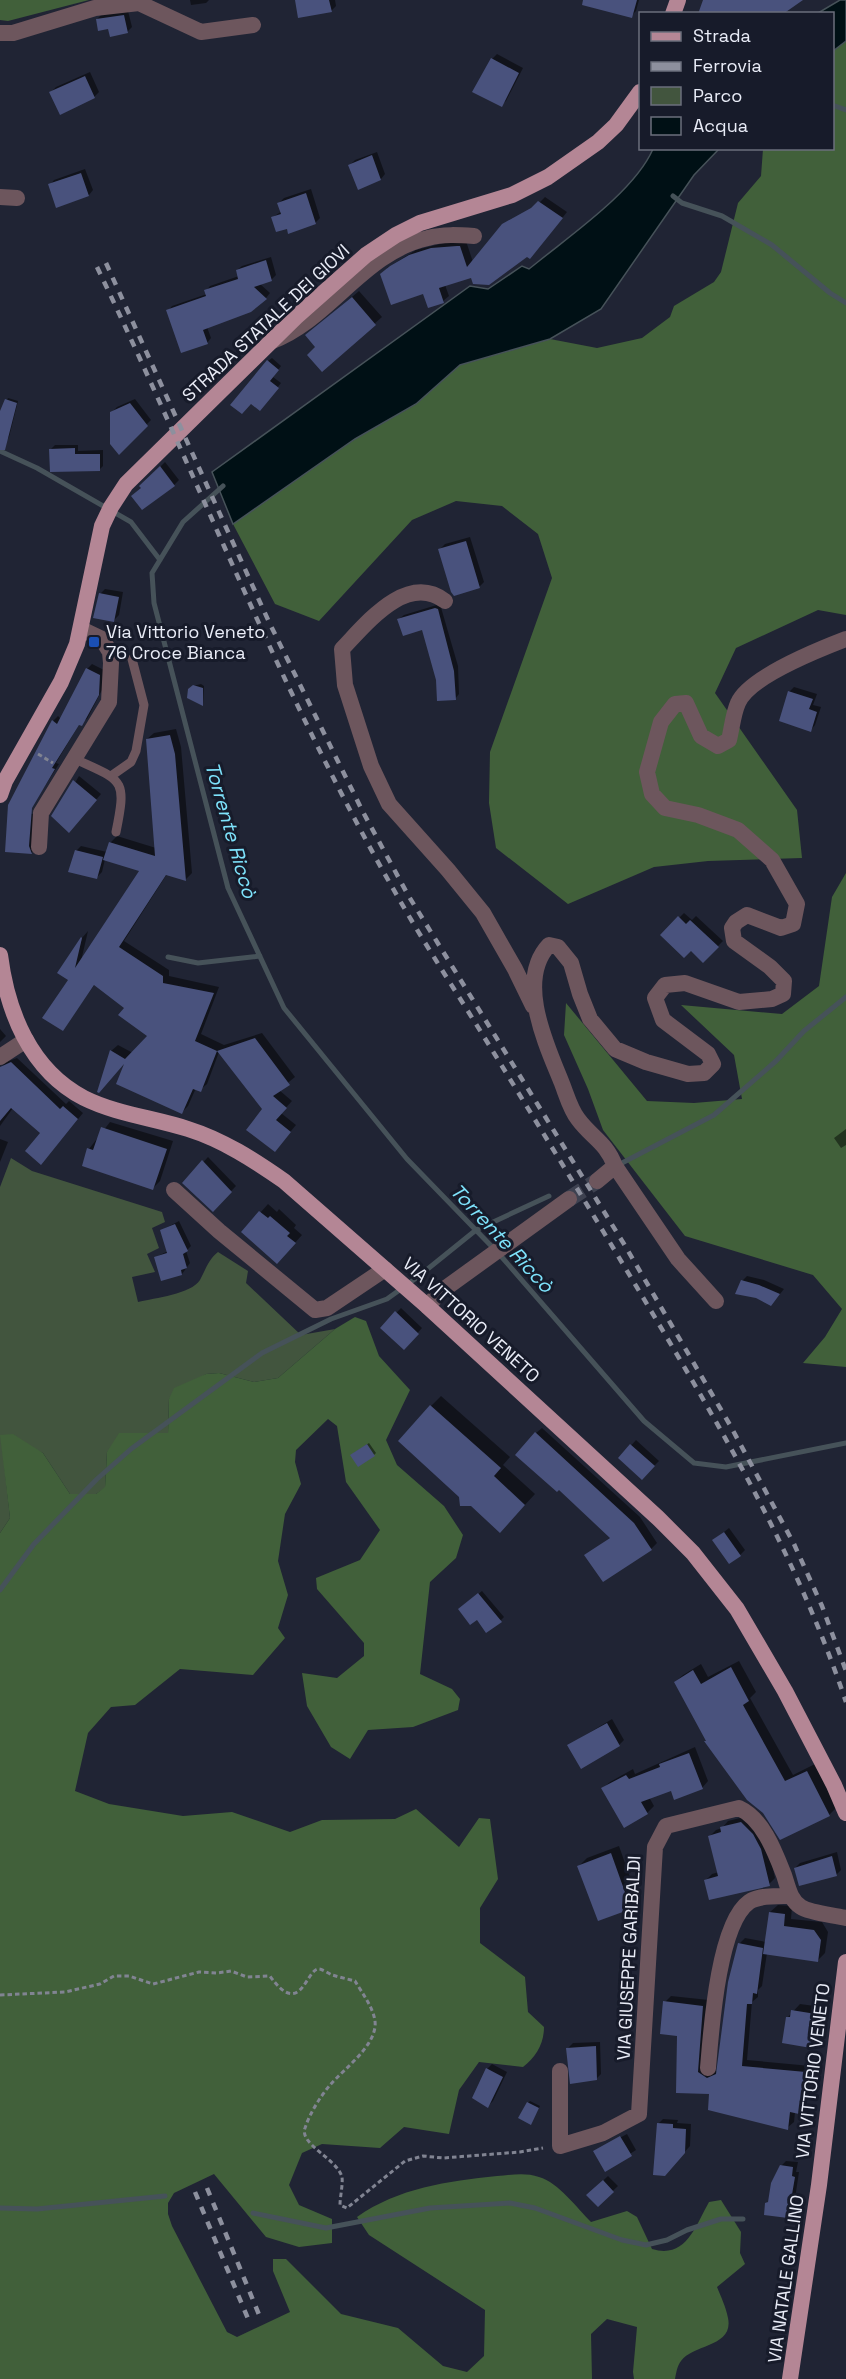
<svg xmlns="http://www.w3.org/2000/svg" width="846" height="2379" viewBox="0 0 846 2379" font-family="'Space Grotesk',sans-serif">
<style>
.green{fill:#42553e}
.forest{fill:#41603a}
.water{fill:#001015;stroke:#465259;stroke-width:1.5}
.shadow{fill:#0007}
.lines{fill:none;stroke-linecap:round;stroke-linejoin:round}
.stream{stroke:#465259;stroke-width:5}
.building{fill:#49527d}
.minor-tunnel{stroke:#3e4251;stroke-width:16;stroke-dasharray:16 8;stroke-linecap:butt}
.path{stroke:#818492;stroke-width:3;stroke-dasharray:4.5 3;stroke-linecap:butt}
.service{stroke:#6d565d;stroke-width:9}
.minor{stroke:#6d565d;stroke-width:16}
.primary{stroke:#b48695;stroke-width:16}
.rail{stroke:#8d909e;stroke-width:4.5;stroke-dasharray:8 8;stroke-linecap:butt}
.transit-dot{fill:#1a4fb4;stroke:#171b2a;stroke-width:2}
.labels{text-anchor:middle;stroke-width:6;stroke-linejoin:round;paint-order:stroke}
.street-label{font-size:18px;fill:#e9ecf7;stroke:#171b2a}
.poi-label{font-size:18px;fill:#e9ecf7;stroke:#171b2a;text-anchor:start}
.water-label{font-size:20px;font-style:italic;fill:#7ee3fc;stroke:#171b2a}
</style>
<rect width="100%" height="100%" fill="#202434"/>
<path class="green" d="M11 1158 32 1171 162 1212 165 1222 152 1228 159 1248 147 1254 155 1272 132 1277 138 1302C155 1298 191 1294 200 1280 206 1269 208 1260 218 1252L248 1271 246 1283 301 1335 335 1329 278 1378 254 1382 219 1373 206 1374 169 1399 168 1433 107 1452 105 1488 96 1494H70L43 1453 1 1435 10 1518 0 1533V1187Z"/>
<path class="forest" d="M0 0H89L8 21 0 20Z
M846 41V615L818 610 736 648 715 693 797 810 802 858 708 861 654 867 568 904 496 848 489 803 490 752 552 578 538 534 502 506 456 501 412 520 319 621 275 604 233 524 355 439 416 404 460 365 550 339 597 348 642 338 670 317 674 306 714 282 721 272 738 203 761 176 763 149 832 148 833 51Z
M846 873V1367L803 1363 825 1337 842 1309 813 1275 685 1236 603 1130 588 1089 564 1035 566 1003 647 1101 694 1103 742 1099 734 1055 681 1005 782 1014 819 986 832 897Z
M355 1317 366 1321 379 1356 410 1390 386 1440 397 1465 444 1506 463 1535 456 1558 430 1582 420 1674 452 1689 460 1699 458 1710 413 1727 368 1730 350 1759 331 1747 307 1706 302 1673 337 1678 364 1656V1643L317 1589 316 1578 360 1560 380 1530 346 1482 337 1426 328 1419 296 1450 295 1462 301 1484 285 1514 278 1561 288 1595 278 1628 285 1638 253 1675 180 1669 135 1705 111 1707 88 1733 75 1791 109 1804 183 1816 232 1812 290 1832 322 1820 395 1819 416 1809 459 1847 479 1818 490 1819 498 1879 480 1908V1943L525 1977 528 2012 544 2027C544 2044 536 2057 523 2067L479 2062 459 2090 449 2134 404 2127 380 2148 322 2144 302 2153 289 2185 299 2205 332 2219V2243L299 2247 266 2237 214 2174 174 2193 168 2203V2214L172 2226 227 2332 237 2337 290 2312 273 2271V2259H286L341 2314 398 2328 443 2366 467 2372 484 2356 485 2310 369 2235 357 2217C398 2188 448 2181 497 2176 511 2175 525 2172 539 2177 559 2183 576 2207 591 2222L627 2211 637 2217 652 2249C686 2259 695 2227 709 2202L721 2200 741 2232 740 2253 745 2264 717 2287C721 2297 726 2307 728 2318 734 2347 693 2344 681 2361 677 2366 676 2374 675 2379H634L633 2372 637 2327 607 2319 591 2334 592 2379H0V1533L10 1518 0 1435 13 1434 43 1453 70 1494H96L105 1487 107 1452 119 1433H168L169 1399 174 1388 206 1374 219 1373 254 1382 278 1378 335 1329Z"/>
<path class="water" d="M840 0H846V41L833 51 832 14 818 13Z
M653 149H719L694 175 601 309 550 339 460 365 416 404 355 439 233 524 212 472 470 286 488 289 522 266 529 269 539 261C575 232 635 190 653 149Z"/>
<path class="shadow" d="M190 0H209L206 3 191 5Z
M296 0H335L336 6 331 11Z
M614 0H639L636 11 631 16Z
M128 11 132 27 127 32 110 27 97 19 102 14Z
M497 54 523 68 506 101 501 105 492 59Z
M90 72 99 92 94 97 51 92 56 87Z
M377 152 385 174 381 179 350 165 355 160Z
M85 169 93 190 89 195 57 206 50 185 54 180Z
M311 189 320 218 315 223 288 227 273 217 282 211 279 203 284 198Z
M545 197 567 212 535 252 445 285 449 296 443 301 387 268 416 250 452 241H466L473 262 539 206V203Z
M271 257 276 275 271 280 259 283 270 293 266 298 207 327 211 338 207 343 168 311 172 306 207 294 206 291 210 286 239 276 237 270 242 266Z
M359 291 382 317 322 370 314 329Z
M272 358 281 366 273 377 281 383 264 405 268 361Z
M8 398 18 401 9 437 7 440 0 439V415Z
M135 399 151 420 119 452 112 412 117 407Z
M55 445H78V451L103 450V466L99 470 51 449Z
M165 462 179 480 174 485 142 488 141 486Z
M470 537 484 582 479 587 440 549 445 544Z
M105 589 123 592 119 615 114 620 100 594Z
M440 604 458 666 459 694 455 699 438 680 423 628 399 619 404 615Z
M92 664 104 670 103 688 87 719 80 723 56 763 59 764 32 806 53 721 58 716 61 719 87 669Z
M201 684 204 686 203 704 193 686Z
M794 687 817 694 813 705 821 707 815 725 811 730 789 692Z
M176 729 181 747 192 873 185 880 167 874 124 941 169 970V976L219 987 201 1034 224 1045 262 1033 295 1077 279 1090 292 1101 281 1113 296 1125 281 1143 264 1109 219 1052 207 1084 200 1090 196 1088 188 1106 181 1113 126 1060 111 1051 118 1045 133 1053 149 1035 126 1007 95 984 63 1029 70 980 82 938 88 931 81 961 141 870 105 859 102 872 97 877 76 851 81 846 107 852 110 843 117 836 156 848 147 739 154 733Z
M79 776 101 794 77 822 54 818Z
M14 813 34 814 36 848 31 853Z
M684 913 692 920 696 916 723 941 703 961 691 949 662 935Z
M0 1029 6 1036 0 1042Z
M17 1058 66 1104 69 1101 83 1113 47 1157 43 1133 13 1108 0 1126V1068L6 1062Z
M110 1122 173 1141 160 1181 153 1188 89 1149Z
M846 1129V1145L841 1148 834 1138Z
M0 1139 8 1142 0 1162Z
M208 1157 236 1186 213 1210 184 1183Z
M268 1204 277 1212 279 1209 296 1225 294 1228 302 1235 285 1254 243 1232Z
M179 1221 191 1246 186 1251 190 1263 182 1274 156 1257 168 1251 162 1230Z
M747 1276 764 1280 784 1289 776 1299 742 1281Z
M401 1308 422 1328 404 1348 382 1328Z
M441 1396 510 1457 503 1465 535 1494 510 1521 461 1497 431 1406Z
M542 1428 640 1517 657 1543 651 1549 586 1555 611 1537 559 1488 536 1433Z
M636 1440 659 1461 642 1478 620 1458Z
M369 1443 376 1453 374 1455 354 1453Z
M729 1528 745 1550 740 1555 714 1540Z
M482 1591 504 1617 501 1620 464 1605Z
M739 1661 756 1692 750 1698 793 1775 815 1764 836 1808 829 1815 781 1838 675 1682 683 1675 701 1664 708 1677Z
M612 1719 624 1740 619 1745H569Z
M695 1747 708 1781 702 1788 672 1789 649 1797 654 1806 647 1813 624 1826 603 1788 610 1782 633 1769 635 1774Z
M748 1816 767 1842 775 1878 769 1884 706 1880 712 1874 719 1872 710 1836 716 1830 722 1828 728 1821Z
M619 1846 638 1900 631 1908 579 1866 587 1858Z
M837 1852 841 1870 836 1875 795 1868 800 1863Z
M778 1905 792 1906 791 1919 822 1922 828 1932 825 1953 818 1960 767 1953 762 1986 758 1990V1997L752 2002 747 2060 811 2066 805 2106 798 2112H795L794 2122 787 2128 710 2109 711 2093 677 2091 679 2034 665 2002 671 1996 709 2000V2071H719L739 1944 745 1938 766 1942 770 1912Z
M800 2004 822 2007 817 2040 811 2047 788 2017Z
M600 2042 601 2074 596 2079 568 2048 573 2043Z
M492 2064 507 2072 493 2101 488 2106 474 2097 487 2069Z
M530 2101 540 2106 532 2121 528 2103Z
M663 2119 678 2120 677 2123 691 2124 690 2146 669 2169 658 2124Z
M627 2134 636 2150 605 2170 595 2151Z
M786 2161 798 2162 796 2172H799L793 2212 788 2217 766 2204 770 2200 781 2166Z
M608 2176 618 2186 598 2205 588 2195Z"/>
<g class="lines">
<path class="stream" d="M832 105 846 110
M673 196 682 203 722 216 772 245 830 293 846 303
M0 451 37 468 131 522 160 560
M223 486 183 522 152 573 154 603 228 888 284 1008 407 1159 500 1255 644 1421 694 1463 726 1467 846 1443
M168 957 198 963 260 956
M622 1163 714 1115 776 1061 804 1031 846 997
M0 1590 34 1544 97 1479 131 1449 262 1353 331 1319 387 1299 419 1276 476 1230 549 1196
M0 2208 37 2209 165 2196
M253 2213 326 2228 430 2208 510 2203 535 2208 622 2240 646 2245 667 2240 687 2230 721 2219H743"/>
</g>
<path class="building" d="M295 0H329L332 12 298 18Z
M583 0H637L632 18 582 5Z
M703 0H803L783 14H698Z
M124 15 128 33 110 37 108 29 98 31 96 19Z
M491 58 519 73 502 107 472 92Z
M85 76 95 98 60 115 49 92Z
M372 155 381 180 358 190 348 165Z
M81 173 89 196 56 208 48 184Z
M306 193 316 224 288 234 287 229 276 232 271 217 281 214 277 203Z
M538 201 563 218 530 259 527 257 489 285 473 284 471 278 439 288 444 303 428 308 423 294 391 305 380 274 390 266 409 255 431 248 457 246H460L467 267 502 224 531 208Z
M266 260 272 281 254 287 267 299 251 312 203 330 208 344 181 353 166 310 206 296 204 290 238 279 236 270Z
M352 297 376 325 322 372 307 355 315 347 305 335Z
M267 360 279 370 270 381 279 388 260 411 251 404 242 414 230 405Z
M5 399 17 403 5 450H0V411Z
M130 403 148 426 119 455 110 444V412Z
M75 448V454H100V471L50 472 49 449Z
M160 466 175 486 142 510 131 496 141 488 139 486Z
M466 541 480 588 454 596 451 592 438 549Z
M99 593 119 597 114 622 93 618Z
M435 608 438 609 454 671 456 700 437 701 436 680 422 630 403 636 397 619Z
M86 668 100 675 99 695 82 726 79 725 52 768 55 769 32 808 29 846 32 854 5 852 8 805 52 720 57 724Z
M193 685 203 688V706L187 698 188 689Z
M788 691 813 699 809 709 817 712 811 732 779 721Z
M170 735 175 754 186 881 166 875 119 947 163 976V983L214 993 195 1041 217 1051 255 1038 290 1085 273 1096 287 1108 276 1120 291 1132 275 1152 246 1130 262 1109 217 1051 201 1092 193 1089 182 1114 116 1084 124 1064 99 1093 97 1092 110 1050 125 1059 147 1036 118 1015 124 1008 94 985 63 1031 42 1018 68 980 57 973 81 937 82 938 75 968 139 871 103 860 109 842 155 856 146 739Z
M73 780 97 800 69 833 51 816Z
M75 850 103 857 97 879 68 872Z
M678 916 686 924 690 920 719 947 703 963 691 951 684 958 660 935Z
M11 1062 60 1109 63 1106 78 1119 41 1165 25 1151 40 1133 11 1108 0 1121V1067Z
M101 1127 167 1149 153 1190 82 1166 87 1148 93 1150Z
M202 1160 232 1192 213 1212 182 1183Z
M259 1211 268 1218 270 1216 290 1233 287 1236 296 1243 277 1264 241 1232Z
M175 1224 188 1251 183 1254 187 1268 181 1270 182 1275 161 1281 154 1257 167 1253 160 1230Z
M741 1280 759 1285 780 1294 771 1306 756 1298 735 1294Z
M395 1311 419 1334 404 1350 380 1328Z
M430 1405 501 1468 494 1476 525 1505 500 1533 471 1506H460L459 1497 398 1441Z
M535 1432 634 1523 652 1550 603 1582 584 1555 610 1538 559 1490 557 1492 515 1455Z
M367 1444 375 1456 358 1467 350 1455Z
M630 1444 655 1466 642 1480 618 1458Z
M724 1532 741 1556 729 1564 712 1540Z
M478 1593 502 1622 486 1633 477 1620 470 1625 458 1609Z
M731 1667 749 1701 743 1705 785 1781 807 1771 830 1816 780 1840 763 1813 747 1800 704 1741H706L674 1682 693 1670 701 1684Z
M607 1723 620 1746 581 1769 567 1745Z
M689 1753 703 1789 674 1800 671 1791 641 1802 648 1814 624 1828 601 1788 626 1775 629 1779 660 1767 659 1764Z
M741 1822 753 1834 761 1849 770 1886 709 1900 704 1880 718 1876 708 1836 721 1832 720 1827Z
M611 1853 631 1909 598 1921 577 1866Z
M832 1856 837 1876 799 1886 794 1868Z
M769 1912 785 1914 784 1926 814 1930 821 1940 818 1962 763 1954Z
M738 1943 763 1948 757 1994 753 1993 752 2004H747L742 2066 806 2072 799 2114 790 2112 788 2130 708 2110 709 2094 676 2093 677 2036 660 2034 663 2001 703 2006 698 2072 707 2078 716 2074 728 1982Z
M791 2010 816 2014 811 2048 782 2043 786 2017H790Z
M596 2046 597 2080 570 2084 566 2048Z
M486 2068 503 2077 488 2108 472 2098Z
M527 2102 539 2108 531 2125 518 2118Z
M657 2123 673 2124V2128L686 2129 685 2153 665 2176 653 2175Z
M620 2136 632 2156 605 2172 593 2151Z
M780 2165 793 2167 792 2176 795 2177 788 2218 764 2215 765 2203 768 2202 771 2183Z
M603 2180 614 2192 598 2207 586 2195Z"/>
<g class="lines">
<path class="minor-tunnel" d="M569 1199 597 1181"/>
<path class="path" d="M38 754 53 763
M0 1995 65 1992 100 1984 114 1976H129L153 1984 199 1972 217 1973 231 1971 247 1977 270 1976C301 2020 306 1968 319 1969 322 1969 328 1973 332 1975 339 1977 347 1979 355 1981 362 1993 377 2012 375 2027 372 2049 344 2069 330 2085 320 2097 310 2113 305 2128 299 2144 337 2159 342 2177 343 2185 340 2197 340 2205L347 2208 405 2161 423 2156 443 2158 520 2152 543 2148"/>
<path class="service" d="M75 759C123 781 127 778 116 832
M111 776 131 762 136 751 144 705 132 659"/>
<path class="minor" d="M0 33H13L95 8 139 3 201 32 253 25
M0 197 17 198
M270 342C330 320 363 252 428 238 443 234 459 235 474 236
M445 601C407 572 367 623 342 649L345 685 371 766 389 804 448 870 483 913 515 969 533 1006
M39 847 41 813 109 702 111 663 110 652 102 639 81 629
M0 1057 26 1040
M615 1166 678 1259 716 1301
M597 1181 615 1166C606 1142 592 1138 578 1119 570 1109 566 1093 561 1081 546 1044 516 980 549 945L558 947 571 963 580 994 590 1019 615 1049 646 1062 688 1074 704 1073 713 1064 708 1054 663 1020 655 998 665 985 685 983 739 1002 772 999 783 994 784 981 770 967 734 941 732 928 736 922 747 915 781 928 793 924 797 904 772 860 738 830 698 815 665 808 652 794 647 772 661 722 675 704 686 703 701 736 718 746 729 740C732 728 733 714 738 703 749 677 820 649 846 639
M174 1190 219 1231 315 1310 327 1308 385 1269
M427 1306 443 1290 569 1199
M708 2068C711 2032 718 1924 749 1902 759 1895 778 1896 790 1896
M560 2071V2146L603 2133 639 2114 655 1847 666 1826 739 1808C763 1819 775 1852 784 1875 788 1887 790 1900 801 1907 810 1913 834 1915 846 1918"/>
<path class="primary" d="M673 14 678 0
M0 795 5 781 61 682 77 644 102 526 111 507 126 484 296 317 366 255 396 235 420 223 512 195 548 177 598 142 616 125 640 92
M0 955C7 1011 30 1070 84 1098 116 1114 154 1118 188 1129 223 1140 254 1160 284 1181L427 1306 658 1518 693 1553 737 1609 785 1691 834 1785 846 1813
M790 2379 819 2185 846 1962"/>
<path class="rail" d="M106 263 269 622 363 812 408 895 624 1244 730 1425 794 1544 822 1606 846 1671
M97 267C198 477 282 697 399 899 427 948 459 996 489 1045 553 1149 617 1253 679 1358 745 1470 804 1577 846 1702
M207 2188 260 2317
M195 2192 249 2321"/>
</g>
<rect class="transit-dot" x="88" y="636" width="12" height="12" rx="3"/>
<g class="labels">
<g class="street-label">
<text transform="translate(266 323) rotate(-43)" y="6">STRADA STATALE DEI GIOVI</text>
<text transform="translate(471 1320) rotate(42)" y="6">VIA VITTORIO VENETO</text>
<text transform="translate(629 1958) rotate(-87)" y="6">VIA GIUSEPPE GARIBALDI</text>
<text transform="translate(813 2071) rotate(-83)" y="6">VIA VITTORIO VENETO</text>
<text transform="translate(786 2279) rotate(-82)" y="6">VIA NATALE GALLINO</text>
</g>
<g class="poi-label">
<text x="106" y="638">Via Vittorio Veneto<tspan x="106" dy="21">76 Croce Bianca</tspan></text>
</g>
<g class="water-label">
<text transform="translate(231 830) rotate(74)" y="7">Torrente Riccò</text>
<text transform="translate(502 1238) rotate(47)" y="7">Torrente Riccò</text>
</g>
</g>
<rect x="639" y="12" width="195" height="138" fill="#171b2a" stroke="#6b6f7c" stroke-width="1.5"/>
<rect x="651" y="32" width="30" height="9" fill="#b48695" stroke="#6b6f7c" stroke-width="1.5"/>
<text x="693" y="42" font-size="18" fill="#e9ecf7">Strada</text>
<rect x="651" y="62" width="30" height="9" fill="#8d909e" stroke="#6b6f7c" stroke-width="1.5"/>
<text x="693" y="72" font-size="18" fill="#e9ecf7">Ferrovia</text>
<rect x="651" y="87" width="30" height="18" fill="#42553e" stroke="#6b6f7c" stroke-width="1.5"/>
<text x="693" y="102" font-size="18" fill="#e9ecf7">Parco</text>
<rect x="651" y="117" width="30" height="18" fill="#001015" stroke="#6b6f7c" stroke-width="1.5"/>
<text x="693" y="132" font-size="18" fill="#e9ecf7">Acqua</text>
</svg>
